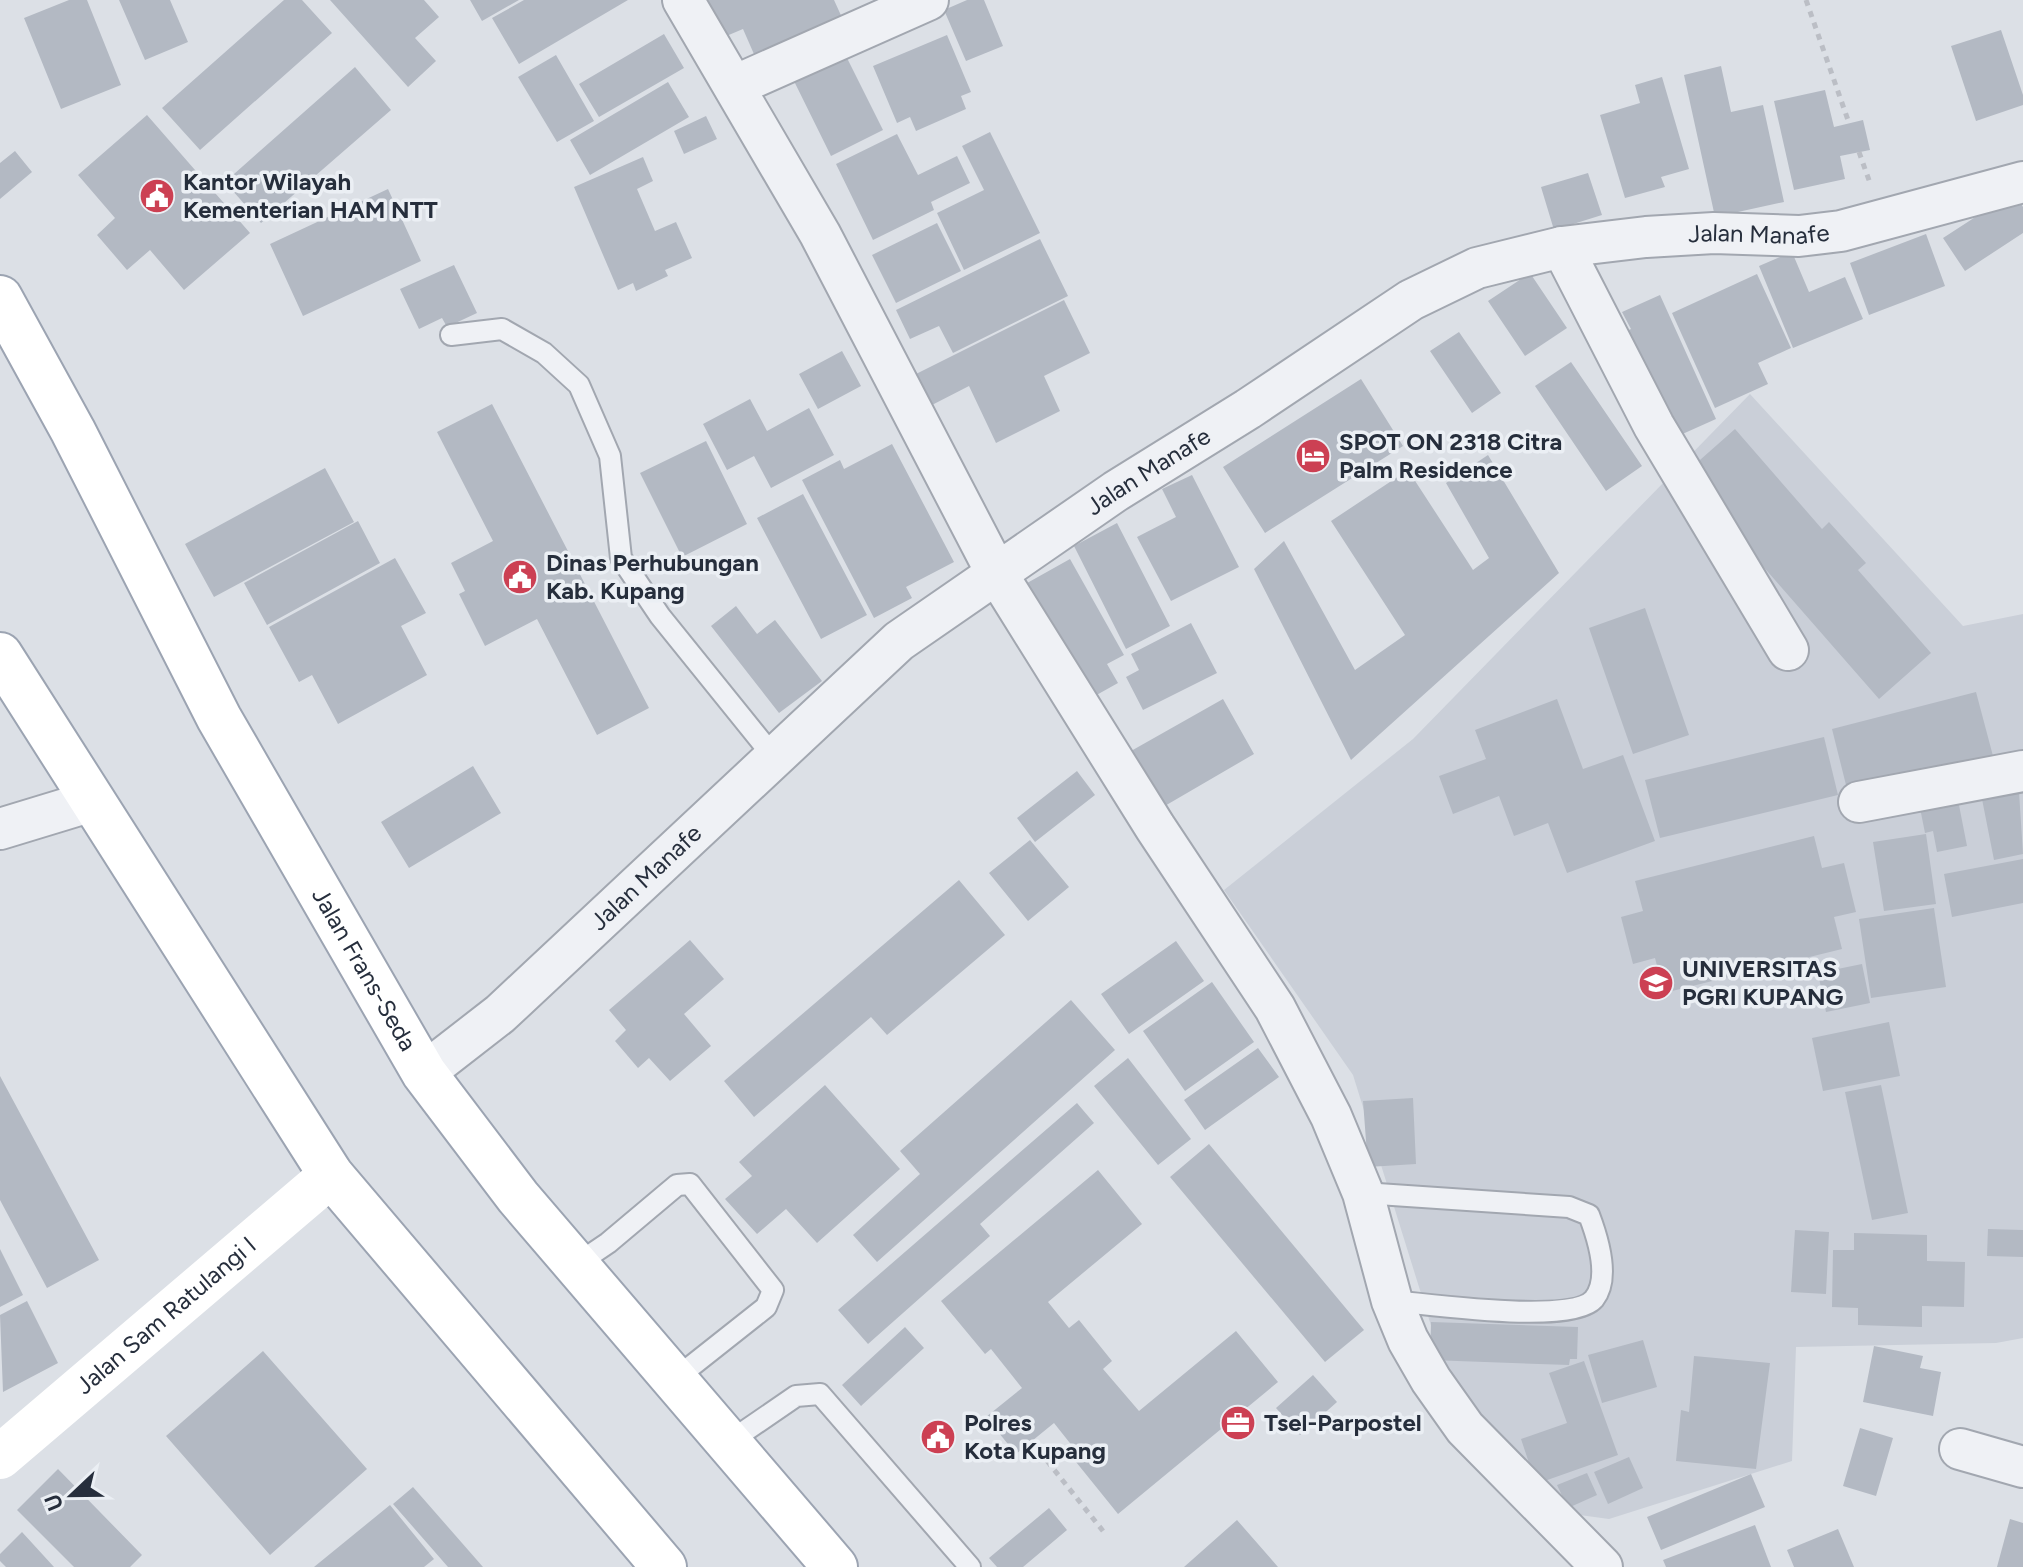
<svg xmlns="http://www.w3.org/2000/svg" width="2023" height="1567" viewBox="0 0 2023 1567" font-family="Figtree,sans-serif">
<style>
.built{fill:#cacfd8}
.building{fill:#b3b9c3}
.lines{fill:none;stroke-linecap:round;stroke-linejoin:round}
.lane-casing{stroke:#a2a7b0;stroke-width:24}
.street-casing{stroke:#a2a7b0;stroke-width:44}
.primary-casing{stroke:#9ca4b2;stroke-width:48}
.path{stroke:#bbbec5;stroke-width:5;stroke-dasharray:6 6;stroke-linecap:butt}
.lane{stroke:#eff1f5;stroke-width:20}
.street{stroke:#eff1f5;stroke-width:40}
.secondary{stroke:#fff;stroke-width:44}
.primary{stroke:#fff;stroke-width:44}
.labels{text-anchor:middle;stroke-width:7;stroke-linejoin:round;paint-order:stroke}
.poi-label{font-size:24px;font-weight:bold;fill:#262e3c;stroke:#ebeff4;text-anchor:start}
.street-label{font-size:24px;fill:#262e3c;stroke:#ebeff4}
</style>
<rect width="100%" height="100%" fill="#dce0e6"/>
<path class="built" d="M1750 394 1963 626 2023 614V1338L1996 1343 1796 1347 1792 1461 1609 1519 1565 1513 1452 1393 1353 1075 1224 890 1413 739Z"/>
<path class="building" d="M69 0H87L121 85 61 109 24 18Z
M119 0H170L188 42 145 60Z
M284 0H302L332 33 200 150 162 108Z
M330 0H424L439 17 415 38 436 61 408 87Z
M470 0H519L482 21Z
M524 0H628L519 64 492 18Z
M708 0H834L844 22 757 61 743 29 724 37Z
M967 0H984L1003 46 966 61 944 10Z
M2001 30 2023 95V105L1976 121 1951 46Z
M664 34 684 68 599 117 579 84Z
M947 35 971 92 961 96 966 109 916 131 910 117 897 123 873 66Z
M843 50 883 130 831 156 791 75Z
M556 55 594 121 557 142 518 77Z
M1721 66 1731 112 1763 105 1784 202 1715 217 1684 75Z
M355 67 391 110 261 223 225 182Z
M1662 77 1689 169 1661 177 1665 187 1625 198 1600 115 1640 103 1635 85Z
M668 82 689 117 590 175 570 140Z
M1825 90 1834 127 1863 120 1870 150 1840 156 1845 179 1794 190 1774 101Z
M147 115 250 233 184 290 150 250 127 270 97 235 115 218 78 175Z
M706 116 717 139 684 154 674 131Z
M990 132 1040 233 964 270 937 213 984 190 962 146Z
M897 134 918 175 957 156 970 183 931 202 934 210 873 240 836 164Z
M15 151 32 172 0 199V163Z
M643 157 653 181 637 189 655 231 676 222 692 258 665 270 668 276 636 291 633 283 618 290 574 187Z
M1588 173 1602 215 1554 230 1541 187Z
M388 189 421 261 303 316 270 244Z
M2014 192 2023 207V233L1965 271 1943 238Z
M937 223 961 271 896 303 872 255Z
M1926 234 1945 286 1869 315 1850 263Z
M1040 239 1068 296 953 353 939 326 910 339 896 310Z
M1792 252 1809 292 1845 277 1863 319 1793 348 1759 266Z
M454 265 477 313 447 327 442 318 419 329 400 289Z
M1530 273 1567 328 1525 356 1488 301Z
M1757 274 1791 348 1758 363 1768 384 1715 408 1672 313Z
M1660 295 1716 419 1678 436 1616 336 1631 329 1622 312Z
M1064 300 1090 353 1044 376 1060 411 996 443 969 386 930 406 914 375Z
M1459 332 1501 393 1472 413 1430 351Z
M842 351 861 386 818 409 799 374Z
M1571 362 1642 466 1606 491 1535 386Z
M1361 379 1403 446 1265 533 1223 467Z
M750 399 767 431 809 408 834 455 771 488 754 456 727 470 703 424Z
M492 404 649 708 597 735 537 619 485 646 459 594 465 591 451 563 493 541 437 432Z
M1735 429 1822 529 1829 522 1866 563 1858 570 1931 653 1879 699 1683 475Z
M706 441 747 524 682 557 640 473Z
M892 444 954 562 906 587 912 598 874 618 802 480 840 460 844 469Z
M1488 455 1559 573 1351 760 1254 569 1284 541 1355 670 1405 635 1331 521 1408 470 1473 570 1489 558 1446 483Z
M325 468 354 522 214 597 185 544Z
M1192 475 1239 567 1171 601 1137 537 1176 517 1162 489Z
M803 494 867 615 821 639 757 518Z
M358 521 380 563 267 625 244 583Z
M1117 523 1170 626 1126 649 1074 546Z
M395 558 426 613 401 626 427 675 338 724 312 675 299 682 269 627Z
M1070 559 1124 655 1107 664 1118 683 1084 702 1020 587Z
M736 606 757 634 775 620 822 681 779 713 711 626Z
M1645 608 1689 735 1633 754 1589 628Z
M1191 623 1217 673 1143 710 1126 677 1139 670 1131 654Z
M1976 692 1993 756 1848 793 1832 729Z
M1223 699 1254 754 1163 807 1131 751Z
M1557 699 1583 769 1623 755 1655 841 1567 873 1548 823 1514 836 1499 796 1453 814 1439 776 1486 759 1475 730Z
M1824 737 1838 795 1660 838 1645 780Z
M473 766 501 813 409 868 381 822Z
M1077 771 1095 795 1035 842 1017 818Z
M2019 792 2023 854 1994 860 1982 799Z
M1958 800 1967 846 1937 852 1933 831 1925 833 1920 808Z
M1926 834 1936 904 1884 911 1873 842Z
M1814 836 1822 868 1844 863 1856 912 1834 917 1842 949 1664 993 1655 958 1633 964 1621 917 1643 911 1635 881Z
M1030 840 1069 887 1028 921 989 873Z
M2023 859V903L1952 917 1944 874Z
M959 880 1005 935 887 1035 871 1017 754 1117 724 1081Z
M1934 908 1946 987 1871 998 1859 919Z
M690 940 724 979 684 1014 711 1046 670 1081 649 1058 638 1068 615 1041 626 1030 609 1010Z
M1176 941 1204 981 1129 1034 1101 994Z
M1862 964 1870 1003 1826 1012 1818 973Z
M1212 982 1254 1042 1185 1091 1143 1031Z
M1071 1000 1115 1050 877 1262 853 1235 920 1174 900 1151Z
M1889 1022 1900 1076 1823 1091 1812 1038Z
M1258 1048 1279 1077 1205 1130 1184 1100Z
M1128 1058 1191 1139 1158 1165 1094 1086Z
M0 1076 99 1260 47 1288 0 1200Z
M825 1085 900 1169 817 1243 786 1209 757 1234 725 1199 752 1176 739 1162Z
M1881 1085 1908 1213 1872 1220 1845 1092Z
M1413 1098 1416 1164 1368 1167 1363 1101Z
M1077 1103 1094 1123 980 1224 990 1236 868 1344 838 1310Z
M1209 1144 1364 1330 1325 1362 1170 1177Z
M1098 1170 1142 1224 1048 1302 1069 1328 1079 1320 1112 1361 1103 1369 1139 1411 1236 1331 1278 1382 1118 1514 1072 1457 1077 1452 1054 1423 1016 1454 986 1417 1022 1388 991 1349 985 1354 941 1301Z
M1988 1229 2023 1230V1257L1987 1256Z
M1795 1230 1829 1232 1826 1294 1791 1292Z
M1854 1233 1927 1235V1261L1965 1262 1964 1307 1922 1306V1327L1858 1325V1308L1832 1307 1833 1250H1854Z
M0 1249 23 1295 0 1307Z
M27 1301 58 1363 3 1392 0 1315Z
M1431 1322 1578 1327 1577 1359H1570L1569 1365 1430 1360Z
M905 1327 924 1348 861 1406 842 1385Z
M1643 1340 1657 1387 1602 1403 1588 1355Z
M1874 1346 1923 1356 1920 1368 1941 1372 1933 1416 1863 1402Z
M263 1351 367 1469 270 1555 166 1436Z
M1694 1356 1770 1363 1756 1469 1676 1461 1681 1410 1689 1412Z
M1584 1361 1618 1455 1536 1484 1521 1439 1567 1423 1549 1373Z
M1313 1375 1337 1402 1300 1435 1276 1408Z
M1860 1428 1893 1438 1876 1496 1843 1486Z
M1629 1457 1643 1488 1608 1504 1594 1472Z
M58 1469 142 1555 130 1567H74L17 1510Z
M1587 1473 1597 1495 1568 1508 1557 1485Z
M1751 1474 1765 1507 1661 1550 1647 1517Z
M413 1487 483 1567H448L393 1504Z
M390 1505 434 1559 424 1567H314Z
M1049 1508 1067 1530 1023 1567H997L989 1558Z
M2010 1519 2023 1523V1567H1997Z
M1237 1520 1278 1567H1184Z
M1755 1525 1771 1567H1666L1663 1560Z
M1838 1529 1854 1567H1794L1787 1550Z
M22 1532 54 1567H6L0 1561V1554Z"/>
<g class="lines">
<defs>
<path id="lane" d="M451 335 502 329 544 353 579 385 610 456 621 558 660 616 773 756
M1363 1193 1569 1207 1589 1215C1597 1236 1611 1278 1594 1299 1572 1325 1429 1304 1392 1301
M577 1264 608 1243 677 1185 690 1184 773 1290 766 1307 675 1379
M729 1442 796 1396 820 1394 970 1567"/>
<g id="street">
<path d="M683 0 820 234 997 574 1155 827 1275 1008 1331 1116 1363 1193 1392 1301 1408 1340 1431 1380 1465 1428 1602 1567"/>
<path d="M734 86 928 0"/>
<path d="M1562 247 1654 426 1788 650"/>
<path d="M1859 802 2023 771"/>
<path d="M0 829 92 801"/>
<path id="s1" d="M424 1073 500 1014 899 641 1116 491 1248 409 1411 300 1477 268 1562 247 1646 237 1714 233 1799 236 1841 231 2023 182"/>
<path d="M1960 1449 2023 1467"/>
</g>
<g id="primary">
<path id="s3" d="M0 298 73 431 219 718 424 1073 518 1197 835 1567"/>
<path d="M0 655 331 1175 664 1567"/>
</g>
</defs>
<use href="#lane" class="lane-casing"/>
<use href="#street" class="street-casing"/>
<use href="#primary" class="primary-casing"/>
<path class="path" d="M1806 0 1849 123
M1859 152 1870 183
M1032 1442 1103 1531"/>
<use href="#lane" class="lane"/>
<use href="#street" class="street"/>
<path class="secondary" id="s2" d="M0 1457 331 1175"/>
<use href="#primary" class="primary"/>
</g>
<defs>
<symbol id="civic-disc" viewBox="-11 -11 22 22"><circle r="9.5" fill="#cc4053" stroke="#ebeff4"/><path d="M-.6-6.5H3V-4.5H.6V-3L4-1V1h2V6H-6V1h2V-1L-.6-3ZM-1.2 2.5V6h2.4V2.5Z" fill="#fff"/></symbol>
<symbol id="hotel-disc" viewBox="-11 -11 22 22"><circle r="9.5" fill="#cc4053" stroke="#ebeff4"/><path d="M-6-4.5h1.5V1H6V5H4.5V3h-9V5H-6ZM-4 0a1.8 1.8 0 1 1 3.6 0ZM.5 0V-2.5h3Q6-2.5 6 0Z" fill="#fff"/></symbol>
<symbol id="university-disc" viewBox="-11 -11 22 22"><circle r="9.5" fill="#cc4053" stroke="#ebeff4"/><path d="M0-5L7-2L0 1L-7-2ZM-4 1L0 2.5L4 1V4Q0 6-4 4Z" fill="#fff"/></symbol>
<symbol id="office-disc" viewBox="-11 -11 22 22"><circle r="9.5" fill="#cc4053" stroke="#ebeff4"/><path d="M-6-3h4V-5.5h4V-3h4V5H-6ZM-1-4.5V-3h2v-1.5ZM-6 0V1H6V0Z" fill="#fff"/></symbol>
</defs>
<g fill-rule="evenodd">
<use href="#civic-disc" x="137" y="176" width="40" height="40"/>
<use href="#hotel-disc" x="1293" y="436" width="40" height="40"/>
<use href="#civic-disc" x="500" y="557" width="40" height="40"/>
<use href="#university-disc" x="1636" y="963" width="40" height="40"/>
<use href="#office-disc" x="1218" y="1403" width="40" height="40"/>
<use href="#civic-disc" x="918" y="1417" width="40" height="40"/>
</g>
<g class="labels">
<g class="poi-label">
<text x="183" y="190">Kantor Wilayah<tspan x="183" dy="28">Kementerian HAM NTT</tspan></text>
<text x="1339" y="450">SPOT ON 2318 Citra<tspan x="1339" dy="28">Palm Residence</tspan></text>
<text x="546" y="571">Dinas Perhubungan<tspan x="546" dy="28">Kab. Kupang</tspan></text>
<text x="1682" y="977">UNIVERSITAS<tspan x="1682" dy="28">PGRI KUPANG</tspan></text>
<text x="964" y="1431">Polres<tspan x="964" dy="28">Kota Kupang</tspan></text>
<text x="1264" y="1431">Tsel-Parpostel</text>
</g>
<g class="street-label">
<text dy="8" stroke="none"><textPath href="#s1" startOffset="1616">Jalan Manafe</textPath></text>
<text dy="8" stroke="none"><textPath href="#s1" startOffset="944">Jalan Manafe</textPath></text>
<text dy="8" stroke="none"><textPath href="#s1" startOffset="296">Jalan Manafe</textPath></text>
<text dy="8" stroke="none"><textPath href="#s3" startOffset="764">Jalan Frans-Seda</textPath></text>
<text dy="8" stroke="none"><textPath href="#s2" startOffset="218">Jalan Sam Ratulangi I</textPath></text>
</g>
</g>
<g transform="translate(72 1495) rotate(248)" stroke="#ebeff4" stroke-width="6" paint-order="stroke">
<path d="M0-6L14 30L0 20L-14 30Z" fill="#262e3c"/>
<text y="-12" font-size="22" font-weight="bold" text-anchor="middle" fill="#262e3c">U</text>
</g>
</svg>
